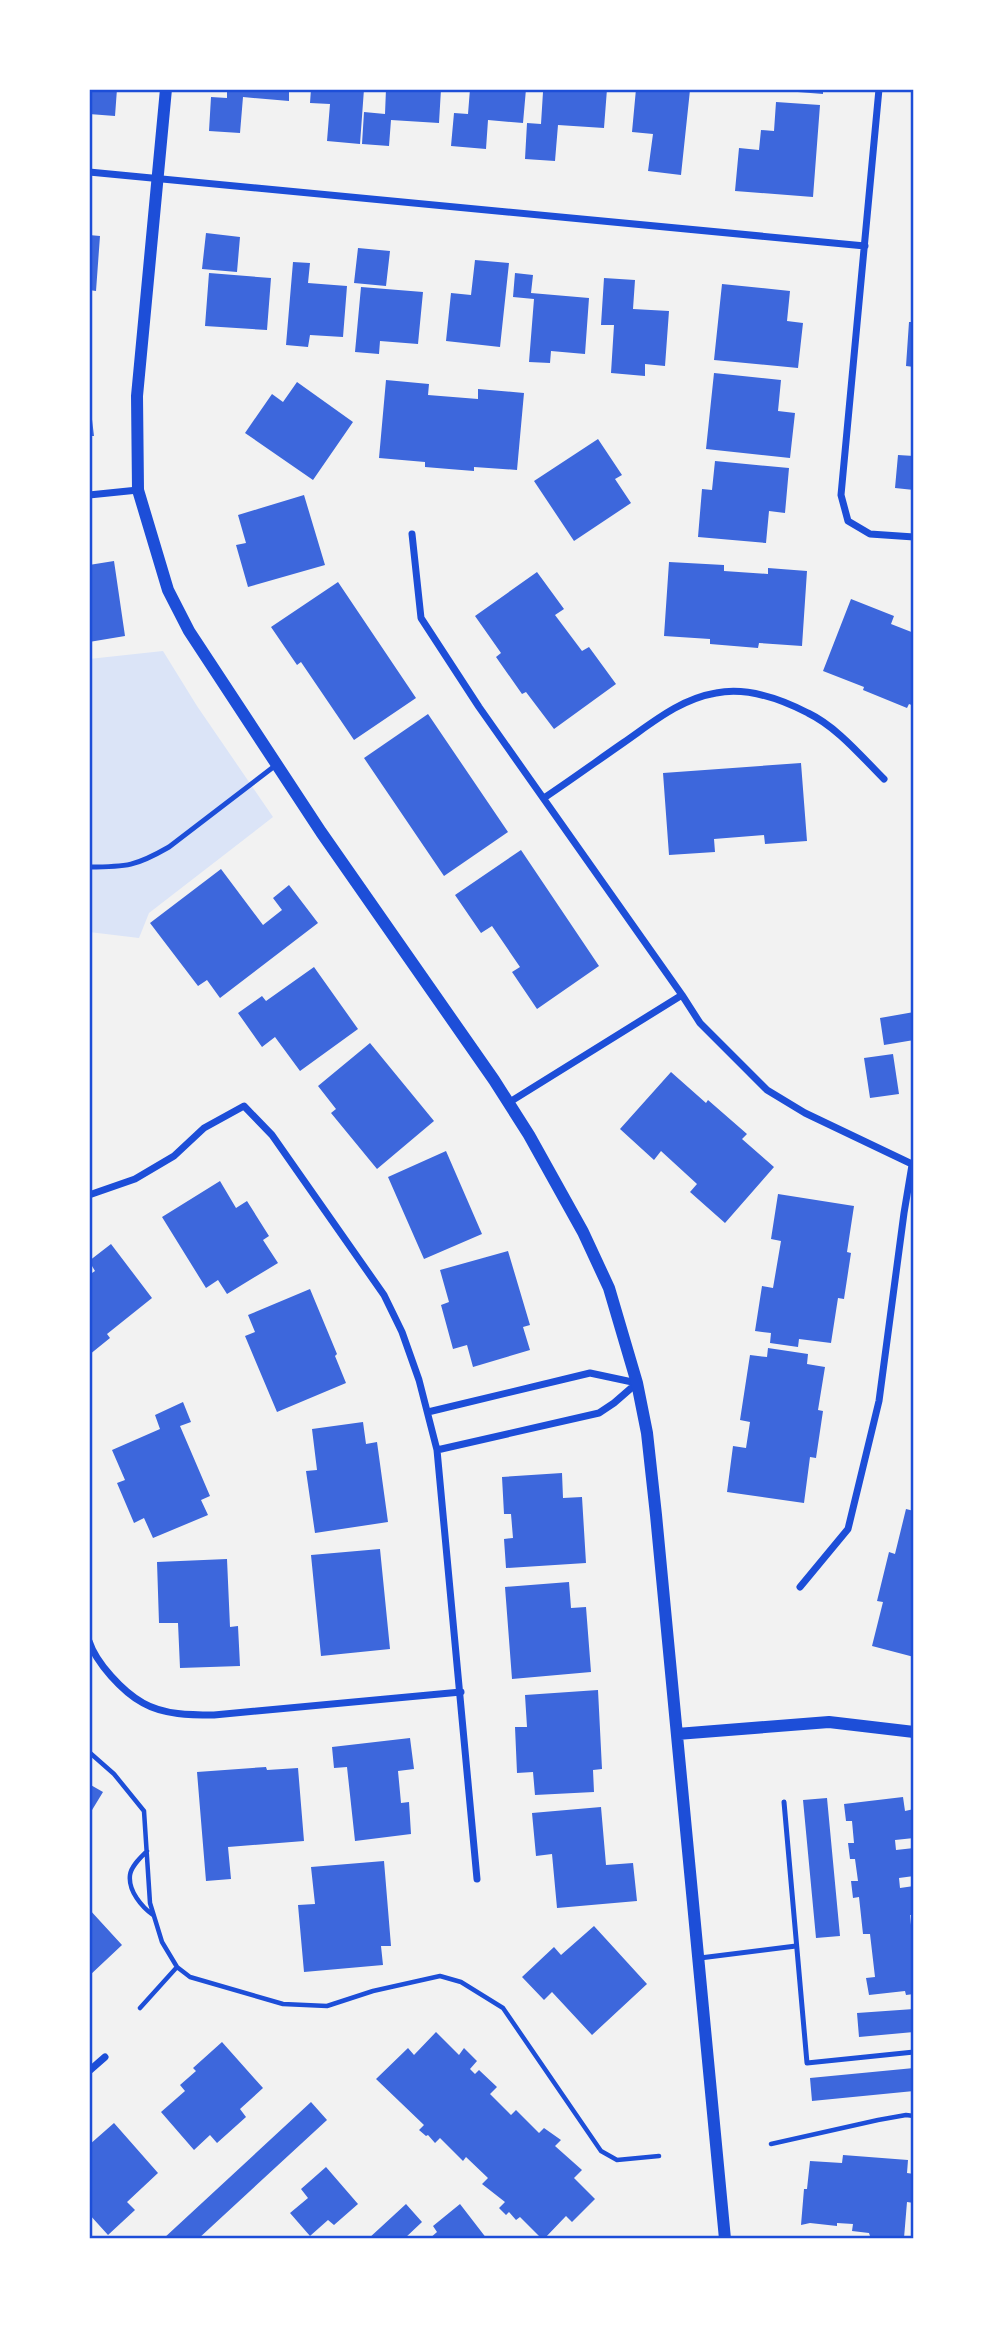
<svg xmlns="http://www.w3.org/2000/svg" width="1003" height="2328" viewBox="0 0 1003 2328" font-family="'Public Sans',sans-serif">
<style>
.green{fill:#dbe4f7}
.building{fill:#3d67dc}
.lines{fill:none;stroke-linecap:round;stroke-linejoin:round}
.path{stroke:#1d4ed8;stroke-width:4.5}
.service{stroke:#1d4ed8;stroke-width:5}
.minor{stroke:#1d4ed8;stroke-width:7}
.tertiary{stroke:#1d4ed8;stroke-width:12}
.neatline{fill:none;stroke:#1d4ed8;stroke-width:2.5}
</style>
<rect width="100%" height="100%" fill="#f2f2f2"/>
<path class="green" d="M163 651 197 706 273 817 149 913 139 938 89 932V659Z"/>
<path class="building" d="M89 89H117L115 116 89 114Z
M227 89H289V101L243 97 240 133 209 131 211 97 227 98Z
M311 89H364L360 144 327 141 330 104 310 103Z
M386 89H441L439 123 391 120 389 146 362 144 364 112 385 114Z
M470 89H526L523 123 488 120 486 149 451 146 454 113 468 114Z
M536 89H607L604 128 558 125 555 161 525 159 527 123 541 124 543 92 536 91Z
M636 89 690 90 681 175 648 171 653 134 632 132Z
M785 89H823V94L785 91Z
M776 102 820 105 813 197 735 191 739 148 759 150 761 130 774 131Z
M206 233 240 237 237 272 202 269Z
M89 235 100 236 96 291 89 290Z
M358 248 390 251 386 286 354 283Z
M475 260 509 263 500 347 446 341 451 293 471 295Z
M293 262 310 263 308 283 347 286 343 337 310 335 308 347 286 345Z
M209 273 271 278 267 330 205 326Z
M515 273 533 275 531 293 589 298 585 354 551 351 550 363 529 362 534 299 513 297Z
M604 278 635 280 633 309 669 311 665 366 645 364V376L611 373 614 325H601Z
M722 284 790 291 787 321 803 323 798 368 714 360Z
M361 287 423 292 418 344 380 341 379 354 355 352Z
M909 322H914V367L906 366Z
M714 373 781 380 778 411 795 413 790 458 706 449Z
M386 380 429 384 428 395 478 399V389L524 393 517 470 474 467V471L449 469 425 467V462L379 458Z
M297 382 353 422 313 480 245 433 272 394 283 402Z
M89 411H91L94 436H89Z
M598 439 622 475 615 479 631 503 574 541 534 481Z
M898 455 914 456V490L895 488Z
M715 461 789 468 785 513 769 511 766 543 698 537 702 489 712 490Z
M304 495 325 565 248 587 236 545 246 543 238 515Z
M114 561 125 636 89 642V565Z
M669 562 724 565V571L768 574V568L807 571 802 646 759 643 758 648 710 644V639L664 636Z
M537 572 564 609 555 615 582 651 589 647 616 684 554 729 526 692 522 694 496 657 501 653 475 616Z
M338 582 416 698 354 740 301 662 297 665 271 627Z
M851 599 894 616 891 624 914 633V706L909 704 907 708 863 690 864 687 823 671Z
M428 714 508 832 444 876 364 758Z
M801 763 807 841 765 844 764 835 714 839 715 852 669 855 663 773Z
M521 850 599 966 537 1009 512 972 520 967 492 926 481 933 455 895Z
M221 869 263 925 282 910 273 898 289 885 318 923 220 998 207 980 198 986 150 923Z
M314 967 358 1029 300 1071 275 1037 262 1047 238 1013 262 996 266 1001Z
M914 1012V1040L884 1045 880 1018Z
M370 1043 434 1121 377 1169 331 1113 336 1109 318 1086Z
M893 1054 899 1094 870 1098 864 1058Z
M671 1072 706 1103 708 1100 747 1134 742 1139 774 1167 725 1223 690 1192 697 1184 661 1151 654 1160 620 1129Z
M446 1151 482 1234 424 1259 388 1177Z
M220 1181 236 1208 247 1201 269 1236 263 1240 278 1263 227 1294 218 1280 206 1288 162 1217Z
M778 1194 854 1206 847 1252 851 1253 844 1299 838 1298 831 1343 799 1339 798 1347 770 1343 771 1333 755 1331 762 1286 773 1288 781 1241 771 1239Z
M111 1244 152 1298 107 1334 110 1338 89 1355V1275L95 1271 89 1261Z
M508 1251 530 1325 523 1327 530 1350 473 1367 467 1345 453 1349 441 1305 449 1302 440 1270Z
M310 1289 337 1354 335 1356 346 1383 277 1412 245 1336 255 1332 248 1315Z
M768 1348 808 1354 807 1364 825 1367 818 1410 823 1411 816 1458 810 1457 804 1503 727 1492 733 1446 746 1448 750 1422 740 1420 750 1355 767 1357Z
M183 1402 191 1422 180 1426 210 1496 201 1500 208 1515 153 1538 144 1518 134 1523 117 1483 125 1480 112 1450 160 1429 155 1415Z
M363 1422 366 1444 377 1442 388 1522 315 1533 306 1471 317 1470 312 1429Z
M562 1473 563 1498 582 1497 586 1563 506 1568 504 1539 513 1538 511 1514H504L502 1477Z
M906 1509 914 1511V1657L872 1646 883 1602 877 1601 889 1552 895 1554Z
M380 1549 390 1649 321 1656 311 1555Z
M227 1559 230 1627 238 1626 240 1666 180 1668 178 1623H159L157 1562Z
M569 1582 571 1608 586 1607 591 1672 512 1679 505 1587Z
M598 1690 602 1769 593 1770 594 1792 535 1795 533 1772 517 1773 515 1727H527L525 1695Z
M410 1738 414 1769 398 1771 401 1803 409 1802 411 1834 355 1841 347 1767 334 1768 332 1747Z
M266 1767 267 1770 298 1768 304 1841 228 1847 231 1879 206 1881 197 1772Z
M89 1784 103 1792 89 1815Z
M903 1797 905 1811 914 1809V1838L895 1840 896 1850 914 1848V1876L899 1878 900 1888 914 1886V1915H910L911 1925 914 1924V1994L906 1995 905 1991 869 1995 866 1978 875 1977 870 1934H863L859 1897 853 1898 851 1881H858L855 1859H850L848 1843H854L852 1821H846L844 1804Z
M827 1798 840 1936 816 1938 803 1800Z
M601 1807 606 1865 633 1863 637 1901 557 1908 552 1854 536 1856 532 1813Z
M384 1861 391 1946H381L383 1965 304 1972 298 1905 315 1904 311 1867Z
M89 1909 122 1945 89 1976Z
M594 1926 647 1984 592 2035 552 1992 544 2000 522 1977 554 1947 561 1955Z
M914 2009V2032L859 2037 857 2013Z
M436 2032 459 2055 464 2048 477 2061 470 2069 475 2074 479 2070 497 2087 490 2094 511 2115 516 2110 539 2133 544 2128 561 2140 555 2146 582 2170 574 2178 595 2199 572 2222 566 2216 544 2239H542L520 2217 516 2220 509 2212 506 2215 499 2208 505 2202 482 2184 488 2178 466 2157 463 2161 440 2138 435 2143 428 2135 426 2136 419 2130 424 2125 376 2079 408 2048 414 2055Z
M222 2042 263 2088 240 2109 246 2117 217 2143 210 2135 194 2150 161 2112 185 2091 180 2085 196 2071 193 2068Z
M914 2068V2091L812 2101 810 2078Z
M311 2102 327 2120 198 2239H163Z
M114 2123 158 2173 127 2202 135 2210 108 2235 89 2214V2145Z
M843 2155 908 2160 907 2173 914 2174V2203L907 2202 904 2238 870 2236 869 2233 852 2231 853 2224 837 2223V2226L810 2223 801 2225 804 2189H807L810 2161 842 2163Z
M326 2167 358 2204 334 2225 328 2220 310 2236 290 2213 308 2198 301 2189Z
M406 2204 422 2222 404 2239H368Z
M460 2204 487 2239H429L437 2232 433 2226Z"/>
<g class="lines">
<path class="path" d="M89 1752 114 1774 144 1811 150 1903 162 1942 177 1967 190 1977 283 2004 327 2006 373 1991 440 1976 461 1982 503 2008 601 2151 617 2160 659 2156
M147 1851C141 1857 131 1866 130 1875 128 1891 142 1907 153 1915
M140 2008 177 1967
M771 2144 878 2120 906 2115 914 2116"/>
<path class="service" d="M89 867C127 867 136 866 169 847L276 765
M784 1802 807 2063 914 2052
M700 1958 796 1946"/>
<path class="minor" d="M879 89 841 495 848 521 870 534 914 537
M89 172 865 246
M89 495 138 490
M412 534 421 618 479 707 682 995 700 1023 767 1090 805 1113 914 1165
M544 798C571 780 597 761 623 743 652 723 680 699 716 693 746 687 781 699 808 713 837 727 861 756 884 779
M508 1103 682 995
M89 1195 135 1179 174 1156 204 1128 244 1106 272 1135 384 1295 402 1332 419 1380 437 1450 477 1879
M428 1412 590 1373 637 1383
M437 1450 599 1413 614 1403 637 1383
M800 1587 848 1529 879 1401 904 1213 912 1165
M89 1641C96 1663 123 1692 143 1703 164 1715 191 1715 214 1715L461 1692
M89 2071 105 2057"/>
<path class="tertiary" d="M166 89 137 396 138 490 168 590 189 631 321 832 494 1080 529 1135 583 1232 609 1288 637 1383 647 1433 656 1515 725 2239
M677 1734 829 1722 914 1732"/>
</g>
<rect width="1003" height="2328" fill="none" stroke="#ffffff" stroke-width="182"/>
<rect x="91" y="91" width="821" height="2146" class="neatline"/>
</svg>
